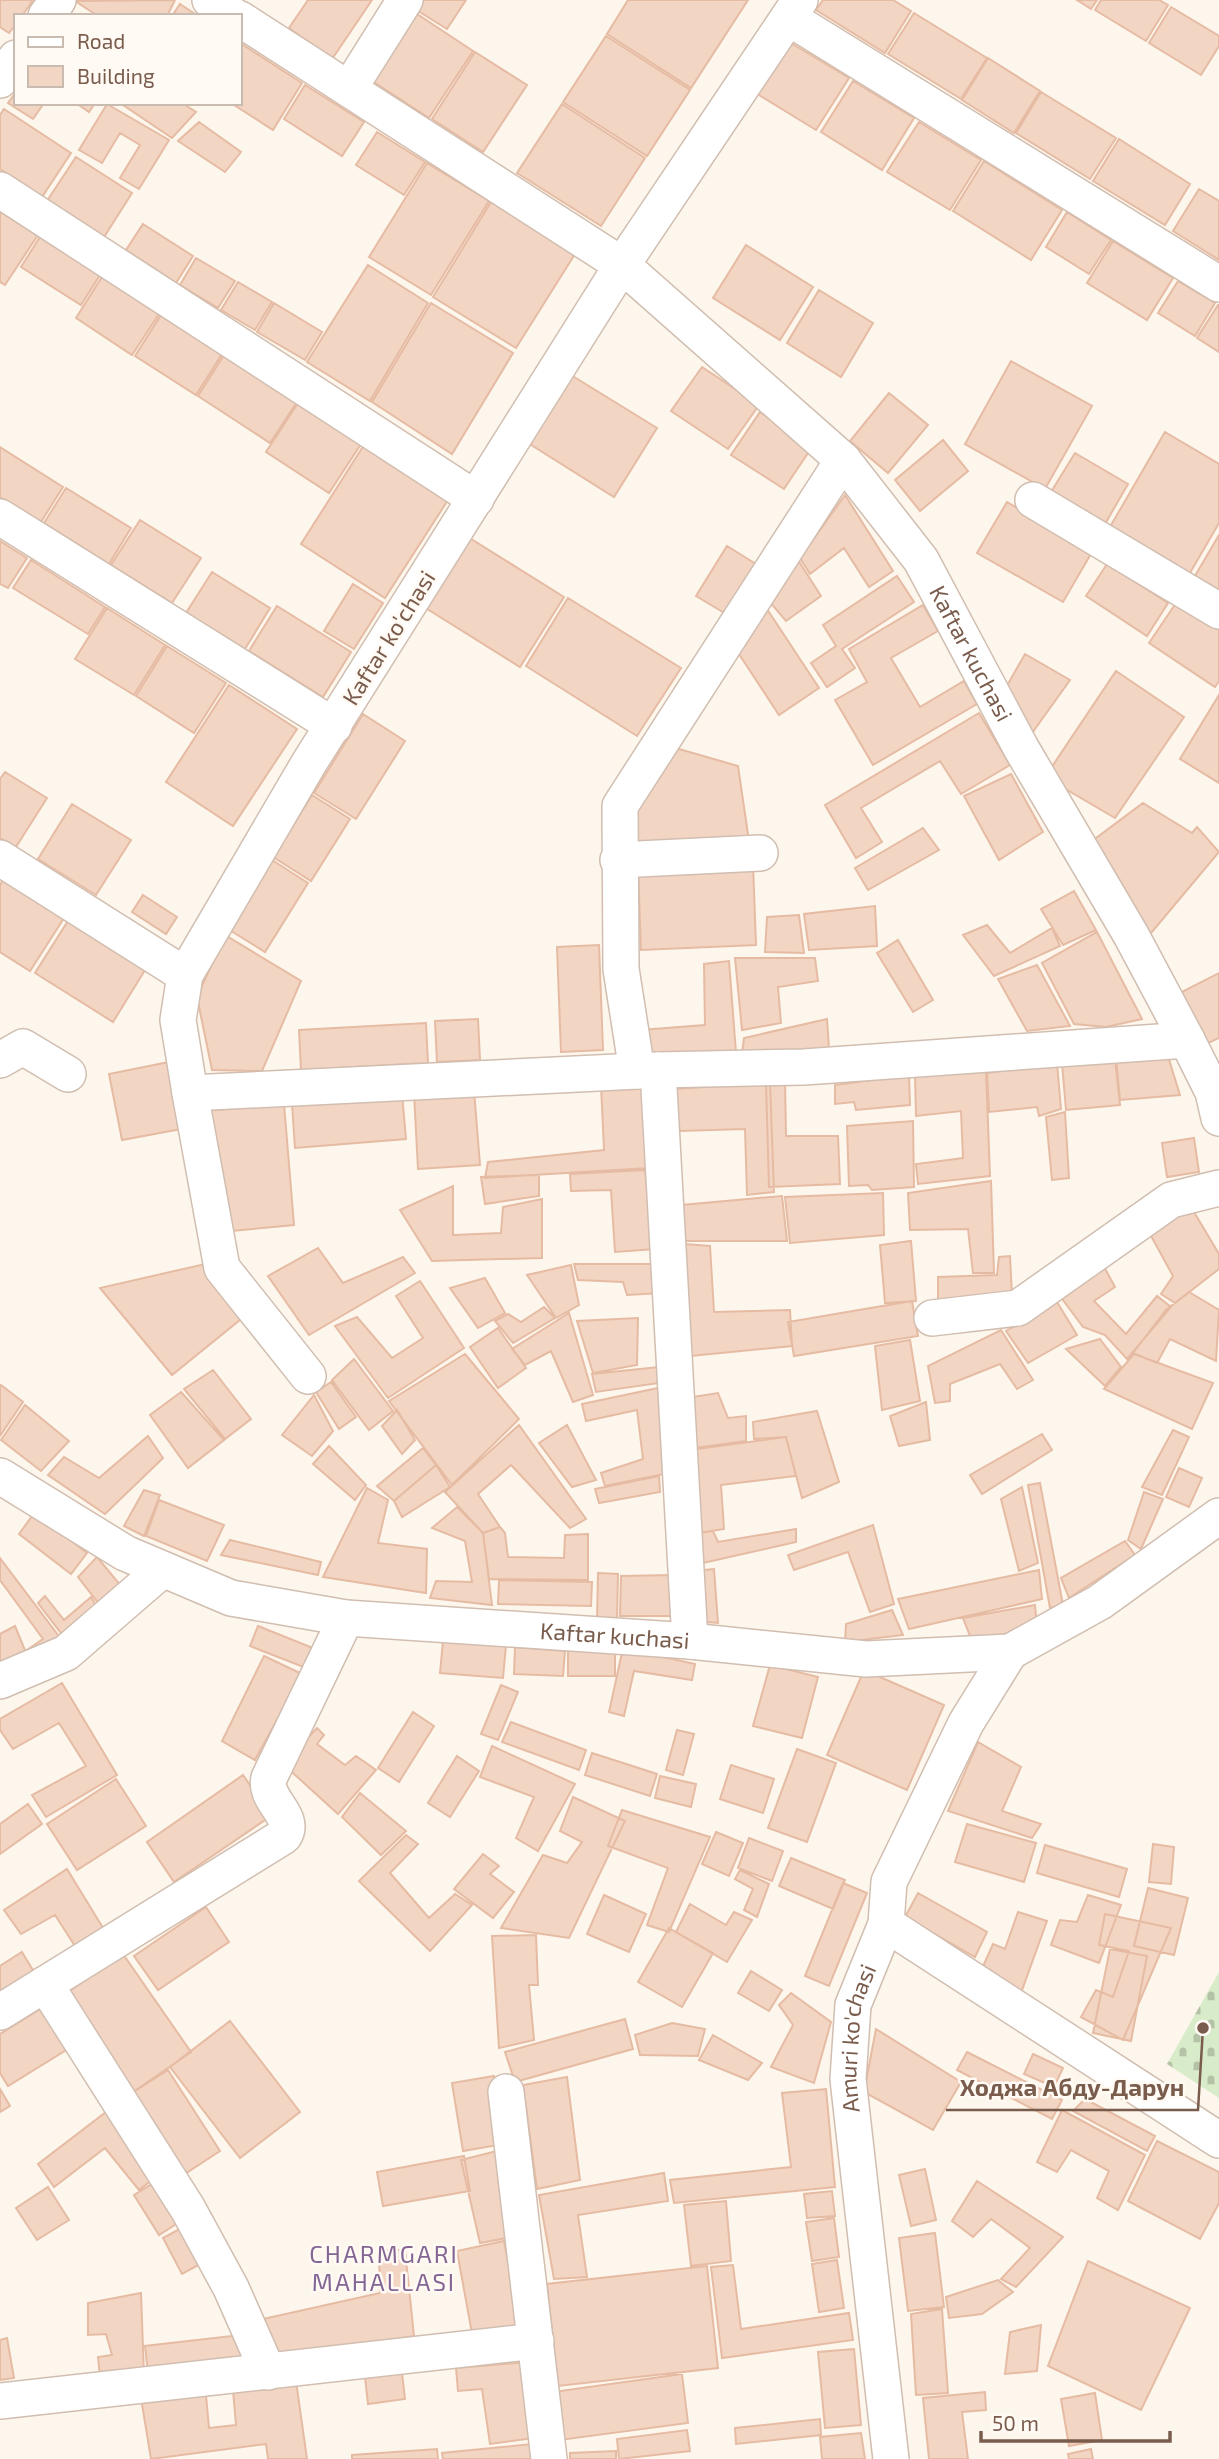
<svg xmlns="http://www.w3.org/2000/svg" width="1219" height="2459" viewBox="0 0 1219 2459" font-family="'Exo 2',sans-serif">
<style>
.cemetery{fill:url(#cemetery-stones)}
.building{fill:#f3d5c3;stroke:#e6bba3;stroke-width:2}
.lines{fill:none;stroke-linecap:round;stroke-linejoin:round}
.minor-casing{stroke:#d1beb0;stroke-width:38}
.minor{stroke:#fff;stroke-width:35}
.labels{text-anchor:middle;stroke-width:5;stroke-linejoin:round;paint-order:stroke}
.street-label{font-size:23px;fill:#7a5c4d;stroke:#fffaf3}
.neighbourhood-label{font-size:24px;letter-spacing:2px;fill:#846695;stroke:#fffaf3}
.leader{fill:none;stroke:#7a5c4d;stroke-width:2.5}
.callout-dot{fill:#7a5c4d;stroke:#fffaf3;stroke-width:2.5}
.callout-label{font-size:24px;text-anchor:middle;font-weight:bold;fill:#7a5c4d;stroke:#fffaf3;stroke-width:5;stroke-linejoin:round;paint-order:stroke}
</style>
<defs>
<pattern id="cemetery-stones" width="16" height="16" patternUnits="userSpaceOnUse" patternTransform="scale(1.75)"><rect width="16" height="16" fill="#d8ecc9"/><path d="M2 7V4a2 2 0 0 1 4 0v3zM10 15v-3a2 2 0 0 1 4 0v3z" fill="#b4c2a5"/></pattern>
</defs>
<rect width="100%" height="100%" fill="#fdf6ec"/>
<path class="cemetery" d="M1219 1972V2098L1167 2064Z"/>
<path class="building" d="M0 0H33L22 16H16V24L9 33 0 27Z
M175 0 167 16H98L75 1Z
M308 0H372L332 59 289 28Z
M414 0H466L447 29 410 6Z
M628 0H748L691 88 607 34Z
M823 0H893L911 11 885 53 816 10Z
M1077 0H1097L1091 9Z
M1101 0H1159L1168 5 1146 41 1095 10Z
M180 4 198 16H172Z
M1171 7 1219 36V46L1201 75 1149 43Z
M408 8 473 51 429 118 363 75Z
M914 13 987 58 961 99 888 54Z
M606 36 690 90 647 156 563 102Z
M786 40 849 78 816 130 754 92Z
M240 43 302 83 273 130 231 103H240Z
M475 52 527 85 483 152 432 119Z
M988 58 1040 91 1014 133 962 100Z
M853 81 914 118 882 170 821 132Z
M305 85 364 122 342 156 284 119Z
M16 92V103H44L33 119 8 103Z
M1041 92 1116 138 1090 179 1016 133Z
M76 103H95L89 112Z
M120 103H182L196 112 172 138Z
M107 104 169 140 139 189 120 178 140 145 120 133 102 163 79 150Z
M562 104 645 158 601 226 517 173Z
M4 109 71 153 42 197 0 169V115Z
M199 122 241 152 225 172 178 141Z
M919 122 981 160 950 210 887 172Z
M377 132 425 162 404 195 356 165Z
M1119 139 1190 184 1165 225 1093 181Z
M76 157 132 193 104 237 47 201Z
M984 161 1062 210 1031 260 953 211Z
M427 163 489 201 431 295 369 257Z
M1199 189 1219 201V260L1173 231Z
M491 202 575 254 516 348 433 297Z
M0 210 38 235 5 285 0 282Z
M1067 212 1111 240 1089 274 1046 247Z
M143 224 193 256 176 283 126 250Z
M40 237 100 275 81 305 21 267Z
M1113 241 1173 278 1147 320 1087 283Z
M746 245 813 287 780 340 713 298Z
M196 258 235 281 218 308 180 285Z
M368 265 428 303 370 401 307 362Z
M102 277 159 314 132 355 76 318Z
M1178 281 1215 303 1195 336 1158 313Z
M238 282 272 302 255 330 221 310Z
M819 290 873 323 841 377 787 343Z
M274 303 322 332 305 360 257 332Z
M431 303 513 353 452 454 372 402Z
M1218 305H1219V352L1197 338Z
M161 315 222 354 196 395 135 356Z
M224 355 297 402 270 443 198 396Z
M1011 361 1092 406 1045 489 965 444Z
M702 367 759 405 728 449 671 411Z
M571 375 657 428 614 497 528 443Z
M889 393 928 425 888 473 850 441Z
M298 403 361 444 329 493 266 452Z
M760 412 812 447 784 489 731 455Z
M1165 432 1219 464V523L1190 573 1110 527Z
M943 440 968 471 920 511 895 480Z
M364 445 448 500 385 598 301 544Z
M0 447 63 487 41 522 0 497Z
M1075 453 1128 484 1105 524 1051 492Z
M66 488 131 528 109 564 44 523Z
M845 495 893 571 869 587 844 548 810 574 800 558Z
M1007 502 1092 552 1063 602 977 553Z
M140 520 201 558 172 603 111 565Z
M1219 535V590L1195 576Z
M468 537 564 597 520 667 424 607Z
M0 541 27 558 8 588 0 584Z
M727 546 756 564 726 614 696 596Z
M31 560 105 607 88 634 13 588Z
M798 560 821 596 786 621 769 601Z
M1107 564 1168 603 1147 636 1086 596Z
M212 572 270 608 245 649 186 613Z
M897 576 914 602 842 649 855 668 827 687 811 663 836 646 823 625Z
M353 584 383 603 354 649 324 631Z
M568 598 681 668 637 736 526 666Z
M1176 603 1219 630V681L1215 687 1149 643Z
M923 605 938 631 891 658 920 707 964 681 977 704 873 765 835 700 867 682 849 649Z
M277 606 351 652 323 697 249 651Z
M765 606 819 688 779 715 735 648Z
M107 608 165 645 134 695 75 659Z
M167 646 226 683 194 733 136 696Z
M1025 654 1070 680 1030 736 1004 691Z
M1116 671 1184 717 1115 818 1045 777Z
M229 685 297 729 233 826 166 782Z
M1219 695V783L1180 759Z
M979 713 1010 765 961 794 940 761 861 808 882 842 856 858 825 805Z
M363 714 405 741 356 819 314 793Z
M672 747 738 766 749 841 635 847 633 800Z
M5 772 47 798 16 847 0 838V779Z
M1011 774 1043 832 999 860 964 796Z
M312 795 350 819 311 881 273 857Z
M1143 803 1192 833 1197 827 1219 852 1146 939 1084 847Z
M72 804 131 840 96 895 38 859Z
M923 828 939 850 868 890 855 868Z
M272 860 308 883 265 952 228 929Z
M753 864 756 945 641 950 638 869Z
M3 880 64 918 30 971 0 952V885Z
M1074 891 1096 930 1063 945 1041 909Z
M143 895 177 917 166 934 132 912Z
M875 906 877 946 809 950 804 914Z
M799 915 804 953 765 952 767 917Z
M68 921 145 970 113 1022 35 973Z
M987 925 1010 953 1052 928 1060 946 994 976 963 935Z
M1097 932 1142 1019 1106 1027 1074 1024 1042 963Z
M225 935 301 981 262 1071 212 1070 197 997Z
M898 940 933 1000 913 1012 877 953Z
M599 945 603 1050 561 1052 557 947Z
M735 958H815L818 981 778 987 781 1023 742 1030Z
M729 961 736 1053 643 1058 641 1030 705 1025 704 964Z
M1037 965 1070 1026 1027 1031 998 979Z
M1219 973V1038L1206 1044 1176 995Z
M478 1019 480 1060 437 1062 435 1021Z
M827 1019 829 1049 741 1061 744 1038Z
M426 1023 428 1063 301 1070 299 1030Z
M1167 1053 1180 1095 1120 1100 1116 1058Z
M1115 1058 1120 1105 1066 1110 1062 1063Z
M174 1061 187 1128 122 1140 109 1074Z
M1057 1063 1061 1109 1039 1116 1037 1107 989 1112 987 1073Z
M986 1070 990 1176 918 1184 916 1164 963 1158 961 1111 916 1116 915 1075Z
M909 1075 910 1105 856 1110 854 1102 835 1104V1085Z
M785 1081 786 1136H838L840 1184 769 1187 766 1084Z
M770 1083 774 1192 747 1195 745 1129 679 1131 672 1089Z
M601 1085H643L649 1168 485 1178 488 1162 604 1150Z
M474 1090 480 1165 418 1169 414 1094Z
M402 1094 406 1139 295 1148 292 1104Z
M284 1104 294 1225 221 1232 203 1111Z
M1065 1112 1069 1178 1052 1180 1046 1117Z
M913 1121 914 1187 872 1190 868 1185 849 1186 847 1126Z
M1194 1138 1199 1172 1167 1177 1162 1143Z
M645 1170 655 1249 615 1252 611 1190 571 1191 570 1174Z
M539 1175V1196L485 1204 481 1177Z
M991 1181 994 1273H973L968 1229 910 1230 908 1193Z
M453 1186V1235L501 1233 503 1207 542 1199V1258L432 1261 400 1210Z
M883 1193 884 1235 790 1243 785 1197Z
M782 1196 787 1241H683L682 1205Z
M1191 1207 1219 1254V1269L1175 1303 1161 1294 1173 1276 1150 1234Z
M911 1241 916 1301 885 1303 880 1245Z
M684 1244 710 1246 714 1312 790 1310 792 1346 691 1356Z
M318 1248 343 1283 403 1257 415 1273 309 1335 268 1276Z
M1010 1256 1012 1296 938 1303V1277L997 1275 999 1257Z
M1102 1263 1115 1287 1094 1301 1126 1334 1157 1296 1171 1307 1127 1359 1105 1335 1083 1327 1057 1292Z
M205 1264 246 1315 172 1375 100 1288Z
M574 1264H663L661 1293 627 1295 623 1282 578 1280Z
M571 1265 579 1305 556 1318 527 1275Z
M485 1278 505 1313 478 1328 450 1288Z
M420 1281 464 1348 388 1398 335 1326 357 1317 392 1358 423 1338 396 1296Z
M1189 1292 1219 1310 1216 1361 1170 1339 1157 1363 1133 1353 1166 1310Z
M912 1301 918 1336 794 1356 788 1322Z
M1057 1302 1077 1335 1028 1363 1006 1331Z
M544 1307 555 1318 513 1343 495 1321 508 1314 521 1322Z
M569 1313 593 1395 573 1402 551 1351 525 1365 512 1349Z
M638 1318 637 1365 593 1373 577 1321Z
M498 1328 526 1368 498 1388 470 1347Z
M1001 1330 1033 1380 1017 1389 1000 1364 950 1384V1401L935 1403 928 1366Z
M1100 1339 1121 1367 1105 1386 1066 1349Z
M910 1340 920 1401 882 1410 875 1346Z
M465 1354 519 1419 452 1485 389 1401Z
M1134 1354 1213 1383 1192 1429 1104 1389Z
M354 1359 393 1411 369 1430 332 1380Z
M659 1367 666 1382 596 1392 592 1374Z
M213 1370 251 1419 225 1439 184 1389Z
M331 1382 356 1417 339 1429 316 1392Z
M1 1385 23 1402 0 1436V1386Z
M658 1388 664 1474 605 1486 601 1473 643 1459 637 1410 586 1421 582 1404Z
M181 1392 224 1440 188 1468 150 1415Z
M718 1393 728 1418 746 1416V1441L695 1448 686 1398Z
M314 1395 333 1431 312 1456 282 1435Z
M926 1402 930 1440 899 1446 890 1416Z
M25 1405 69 1441 41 1471 1 1440Z
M397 1410 415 1440 402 1454 382 1426Z
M817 1411 839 1482 802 1498 786 1437 754 1439 753 1422Z
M519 1425 586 1519 570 1528 511 1465 478 1494 500 1527 483 1533 445 1492Z
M567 1425 596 1480 572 1487 539 1443Z
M1173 1430 1189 1437 1162 1495 1142 1487Z
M1042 1434 1052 1450 982 1494 970 1475Z
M148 1436 163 1458 105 1514 48 1475 64 1457 99 1478Z
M786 1437 796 1476 721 1485 724 1529 693 1534 689 1450Z
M329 1446 366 1485 355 1500 313 1464Z
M423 1448 436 1465 394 1501 377 1486Z
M436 1465 450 1487 402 1517 394 1501Z
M1179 1468 1202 1478 1189 1507 1166 1497Z
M659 1476 660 1492 599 1503 595 1489Z
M1040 1483 1063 1605 1050 1608 1028 1485Z
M1022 1487 1038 1563 1019 1571 1001 1499Z
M367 1488 388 1500 378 1543 427 1549 426 1593 323 1577Z
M144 1490 160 1495 144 1536 124 1526Z
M1144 1492 1163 1499 1141 1549 1128 1540Z
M159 1500 224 1525 207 1561 146 1536Z
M457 1507 483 1533 492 1605 430 1598 436 1581 472 1582 465 1541 432 1528Z
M35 1512 87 1553 71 1574 19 1534Z
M873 1525 894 1604 870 1612 848 1552 794 1570 788 1555Z
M500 1527 505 1533 508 1557 564 1558 565 1535 588 1534V1580L489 1579 483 1533Z
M796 1529V1542L694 1565 693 1534 713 1531 718 1542Z
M230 1540 321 1562 318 1575 221 1555Z
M1125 1541 1135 1555 1069 1598 1061 1578Z
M97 1557 126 1592 103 1609 78 1577Z
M0 1558 64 1643 34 1661 27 1650 43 1639 0 1580Z
M714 1569 718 1623 695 1621 693 1571Z
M1039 1570 1042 1599 909 1629 898 1599Z
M598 1573 618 1574 617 1620H597Z
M674 1575V1616H620L621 1576Z
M499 1580 592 1582 591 1606 498 1604Z
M45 1596 64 1620 91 1597 100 1612 67 1641 38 1603Z
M1035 1605 1037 1627 972 1641 963 1618Z
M892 1610 903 1635 845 1642 846 1624Z
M15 1626 29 1660 0 1675V1634Z
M258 1626 313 1648 306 1668 250 1646Z
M443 1641 506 1645 503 1678 440 1673Z
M515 1647 565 1651 563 1676 514 1674Z
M623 1648 695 1664 692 1680 634 1671 624 1716 609 1712Z
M568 1650H615V1676H568Z
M264 1656 302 1674 255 1760 222 1741Z
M770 1665 818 1677 802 1738 753 1726Z
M864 1670 944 1705 907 1790 827 1755Z
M62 1683 117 1775 46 1817 32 1795 86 1766 59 1723 13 1749 0 1730V1719Z
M501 1685 518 1692 498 1740 481 1734Z
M413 1712 434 1726 399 1782 378 1768Z
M511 1722 586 1750 579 1770 502 1742Z
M317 1728 324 1735 317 1744 345 1765 356 1756 376 1770 338 1814 283 1764Z
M677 1730 694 1734 683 1775 666 1770Z
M978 1742 1021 1767 1002 1811 1041 1824 1032 1838 948 1811Z
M492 1746 575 1784 538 1851 516 1838 534 1797 480 1777Z
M797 1749 836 1763 807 1842 768 1828Z
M592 1753 657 1774 650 1796 585 1775Z
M457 1756 479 1771 450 1817 428 1803Z
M731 1765 774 1779 763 1813 720 1799Z
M243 1775 271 1816 174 1882 147 1842Z
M660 1776 696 1784 691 1807 655 1798Z
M116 1779 146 1826 77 1870 47 1824Z
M360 1793 406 1831 381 1855 342 1817Z
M573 1797 625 1821 569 1938 501 1928 543 1855 567 1863 582 1842 560 1831Z
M28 1804 42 1824 0 1854V1824Z
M622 1810 710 1837 669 1932 647 1925 668 1868 608 1846Z
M967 1824 1036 1843 1024 1882 955 1862Z
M716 1832 743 1843 729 1876 702 1864Z
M406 1835 418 1844 390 1873 429 1918 455 1894 472 1905 430 1951 359 1881Z
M749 1838 783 1851 772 1881 738 1868Z
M1153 1844 1174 1847 1171 1884 1149 1882Z
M1045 1845 1127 1869 1119 1897 1037 1873Z
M483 1854 499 1866 490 1874 514 1892 493 1918 454 1889Z
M791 1858 845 1880 833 1909 779 1886Z
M67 1869 103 1928 75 1946 55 1915 21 1934 4 1910Z
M740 1870 769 1884 757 1917 744 1910 753 1889 735 1879Z
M843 1883 867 1893 829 1986 805 1976Z
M1148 1888 1188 1898 1174 1955 1134 1946Z
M918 1893 987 1932 975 1957 905 1917Z
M604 1895 646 1914 629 1952 587 1934Z
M1088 1895 1121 1905 1099 1963 1051 1945 1060 1920 1077 1922Z
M690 1904 726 1925 734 1912 752 1920 727 1962 676 1932Z
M206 1907 229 1942 158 1990 134 1956Z
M1018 1912 1047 1921 1021 1993 980 1973 993 1944 1005 1949Z
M1105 1914 1171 1928 1123 2040 1081 2017 1096 1990 1113 1997 1129 1951 1099 1945Z
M669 1928 713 1953 682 2007 638 1982Z
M536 1935 538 1985H529L534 2040 499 2048 492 1936Z
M1110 1949 1147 1956 1131 2041 1093 2033Z
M22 1952 34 1972 0 1993V1966Z
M123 1954 191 2052 126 2097 58 1999Z
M751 1971 782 1990 769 2011 738 1993Z
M791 1993 831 2022 814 2083 771 2067 793 2025 779 2005Z
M50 2003 76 2044 8 2086 0 2073V2034Z
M625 2019 633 2049 515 2082 505 2052Z
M230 2021 300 2112 240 2158 170 2067Z
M672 2023 705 2029 698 2056 640 2055 635 2035Z
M876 2029 961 2082 933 2130 864 2092Z
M713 2035 762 2063 748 2080 699 2060Z
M967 2052 1062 2100 1052 2119 957 2070Z
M1033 2054 1063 2068 1054 2087 1024 2074Z
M168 2070 220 2151 174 2181 121 2100Z
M494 2076 504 2144 463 2151 452 2083Z
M567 2077 580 2180 537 2189 523 2085Z
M0 2089 10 2106 0 2112Z
M826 2089 835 2187 674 2203 670 2180 791 2167 782 2093Z
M1085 2099 1155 2136 1147 2151 1073 2111Z
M110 2109 158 2175 139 2190 105 2148 54 2187 38 2164Z
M1062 2110 1145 2155 1118 2210 1097 2198 1109 2171 1071 2150 1057 2172 1037 2162Z
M1157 2141 1219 2172V2203L1200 2239 1128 2201Z
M501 2150 512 2237 480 2243 461 2160Z
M464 2156 470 2191 383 2206 377 2172Z
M925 2169 936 2220 911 2226 899 2175Z
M664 2173 668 2201 578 2215 587 2277 554 2279 539 2195Z
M160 2179 184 2219 159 2235 134 2195Z
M977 2181 1063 2237 1016 2287 1001 2279 1030 2248 991 2219 973 2237 952 2221Z
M48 2187 69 2220 37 2240 16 2208Z
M832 2191 835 2216 807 2218 804 2194Z
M726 2201 731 2261 691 2266 684 2205Z
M834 2218 839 2257 812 2261 806 2222Z
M185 2226 204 2262 182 2274 163 2238Z
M935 2233 944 2307 908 2311 899 2238Z
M504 2241 521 2329 473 2339 457 2251Z
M379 2250H405L414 2336 270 2360 263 2319 380 2293Z
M837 2260 844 2308 819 2312 812 2264Z
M1088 2261 1190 2308 1141 2410 1048 2366Z
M733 2265 741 2329 849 2313 853 2340 722 2358 711 2267Z
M707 2266 718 2368 558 2386 547 2284Z
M998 2280 1013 2292 982 2314 949 2318 946 2297Z
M141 2293 144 2376 100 2377 98 2357 112 2355 106 2334 88 2335V2303Z
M942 2309 948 2393 916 2395 911 2314Z
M1041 2325 1037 2371 1005 2374 1010 2332Z
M249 2334 252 2361 148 2373 145 2346Z
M7 2338 14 2378 0 2380V2340Z
M854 2349 861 2425 825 2428 818 2352Z
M528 2362 534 2438 490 2444 482 2389 458 2391 456 2368Z
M402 2373 405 2399 368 2404 365 2377Z
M682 2374 688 2423 560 2440 553 2392Z
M296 2381 307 2459H268L266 2444 151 2459 141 2398 206 2395 209 2428 236 2425 233 2390Z
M985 2392 986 2410 962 2412 968 2459H929L923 2398Z
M1095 2393 1102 2440 1069 2446 1061 2399Z
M820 2419 821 2435 736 2444 735 2428Z
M687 2430 690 2451 619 2459 617 2439Z
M861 2433 865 2459H822L820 2437Z
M532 2444 534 2459H443L442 2453Z
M437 2449 438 2459H352V2455Z
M1091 2449 1093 2459H1069L1068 2454Z
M616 2451V2459H570V2453Z"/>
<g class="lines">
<defs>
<g id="minor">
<path d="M210 0 234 16"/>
<path d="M800 0 622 265 309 763 185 975 178 1020 190 1093 658 1070 804 1067 1187 1040"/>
<path d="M46 16 58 0"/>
<path d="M789 18 1219 284"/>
<path id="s1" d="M240 19 622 265 843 460 921 560 1021 748 1131 935 1187 1040 1213 1092 1219 1118"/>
<path d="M0 80 16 58"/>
<path d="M349 89 405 0"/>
<path d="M0 190 476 499"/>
<path d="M1033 500 1219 611"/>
<path d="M0 517 334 726"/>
<path d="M0 858 185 975"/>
<path d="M618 860 760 853"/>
<path d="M0 1060 23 1047 68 1074"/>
<path d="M658 1070 690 1641"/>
<path d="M637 1071 621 969 620 806 843 460"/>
<path d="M190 1093 222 1268 308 1376"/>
<path d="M932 1318 1018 1308 1171 1200 1219 1188"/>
<path id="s2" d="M0 1476 125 1553 231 1598 346 1618 690 1641 866 1659 1010 1652 1100 1602 1219 1516"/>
<path d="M0 1681 66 1653 162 1570"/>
<path d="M886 1924 1219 2140"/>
<path d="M45 1984 188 2209 231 2288 268 2372"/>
<path d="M0 2012 284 1836C297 1816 263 1800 269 1778L346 1618"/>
<path d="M506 2092 549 2459"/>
<path d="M0 2401 536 2341"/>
<path id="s3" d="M891 2459 848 2079 853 2005 886 1924 889 1882 966 1723 1010 1652"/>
</g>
</defs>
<use href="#minor" class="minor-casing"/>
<use href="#minor" class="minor"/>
</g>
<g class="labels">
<g class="street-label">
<text transform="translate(389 638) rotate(-58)" y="8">Kaftar ko'chasi</text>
<text dy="8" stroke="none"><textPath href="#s1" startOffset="982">Kaftar kuchasi</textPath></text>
<text dy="8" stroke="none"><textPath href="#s2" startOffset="648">Kaftar kuchasi</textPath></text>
<text dy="8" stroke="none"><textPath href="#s3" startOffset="424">Amuri ko'chasi</textPath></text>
</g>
<g class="neighbourhood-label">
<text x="384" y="2263">CHARMGARI<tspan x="384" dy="28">MAHALLASI</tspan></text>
</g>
</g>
<path class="leader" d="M1203 2028L1198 2110H946"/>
<circle class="callout-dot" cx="1203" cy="2028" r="7"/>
<g class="callout-label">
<text x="1072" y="2096">Ходжа Абду-Дарун</text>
</g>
<rect x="14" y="14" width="228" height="91" fill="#fffaf3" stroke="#cabbb1" stroke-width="2"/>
<rect x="28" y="37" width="35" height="10" fill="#ffffff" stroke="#cabbb1" stroke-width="2"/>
<text x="77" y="49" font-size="21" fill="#7a5c4d">Road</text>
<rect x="28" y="66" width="35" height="21" fill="#f3d5c3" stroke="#cabbb1" stroke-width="2"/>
<text x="77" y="84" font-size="21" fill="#7a5c4d">Building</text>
<path d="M981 2431v10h189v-10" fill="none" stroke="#7a5c4d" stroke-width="3.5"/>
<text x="992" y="2431" font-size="21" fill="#7a5c4d" stroke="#fffaf3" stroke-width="5" paint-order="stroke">50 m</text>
</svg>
